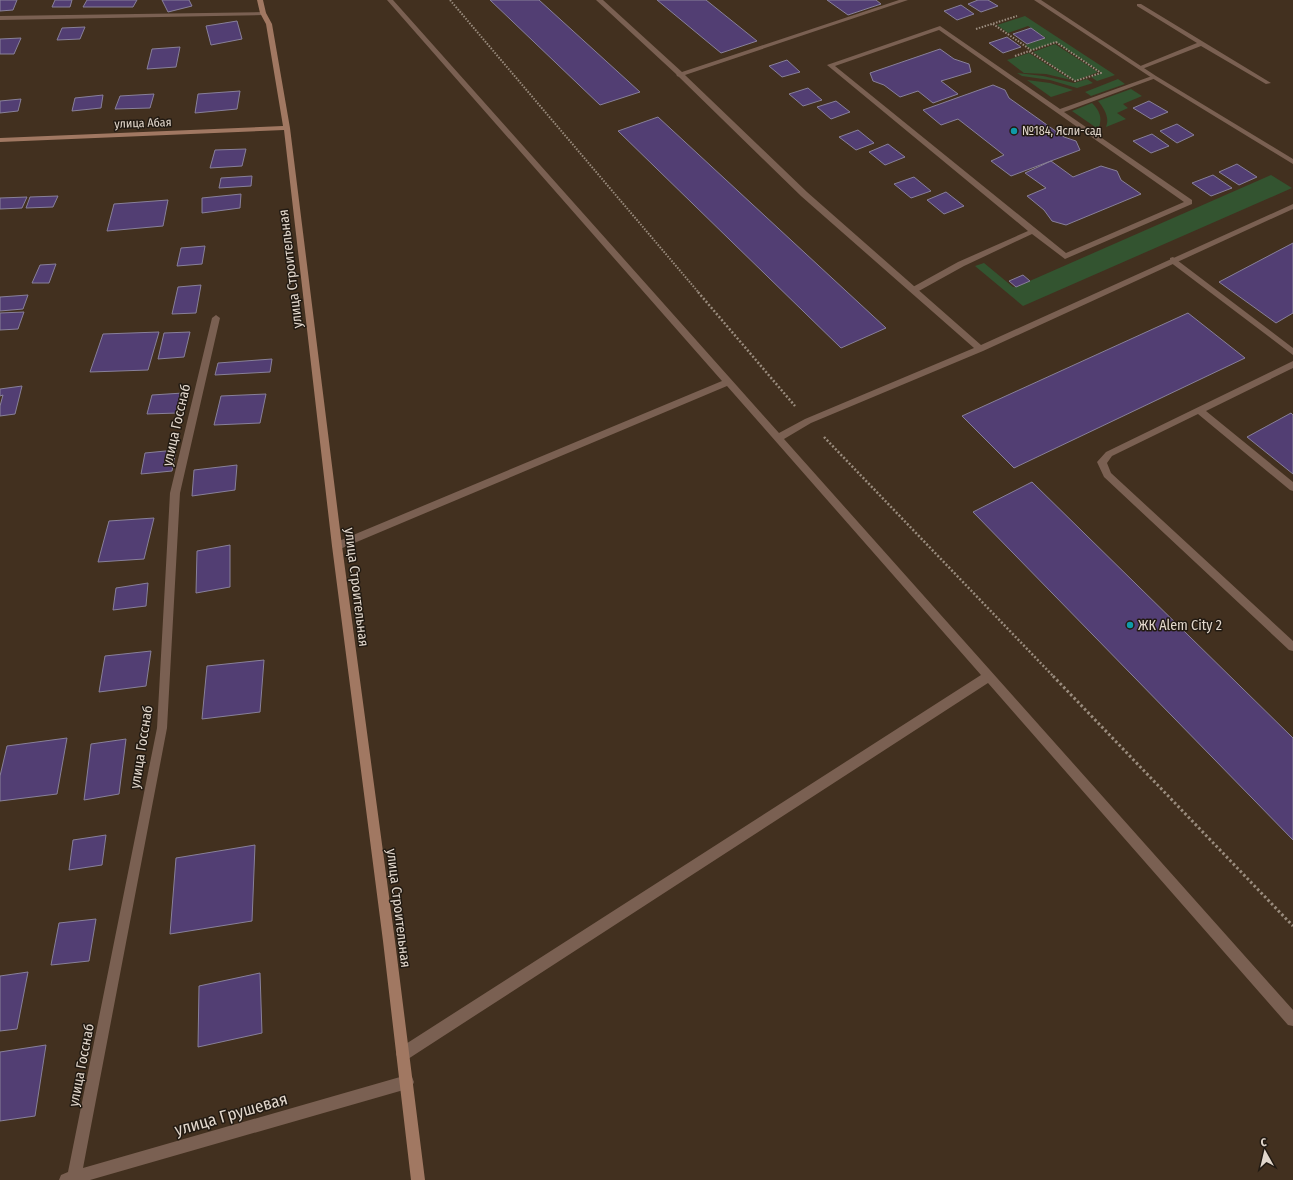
<svg xmlns="http://www.w3.org/2000/svg" width="1293" height="1180" viewBox="0 0 1293 1180" font-family="'Fira Sans Condensed',sans-serif">
<style>
.green{fill:#335430}
.building{fill:#523e73;stroke:#888099}
.lines{fill:none;stroke-linecap:round;stroke-linejoin:round}
.path-far2{stroke:#9a8c7e;stroke-width:2;stroke-dasharray:1.5 1.5;stroke-linecap:butt}
.path-far1{stroke:#9a8c7e;stroke-width:2.5;stroke-dasharray:2 2;stroke-linecap:butt}
.path{stroke:#9a8c7e;stroke-width:3;stroke-dasharray:2.5 2.5;stroke-linecap:butt}
.lane{fill:#7a6052;fill-rule:evenodd}
.street{fill:#7a6052;fill-rule:evenodd}
.secondary{fill:#a17862;fill-rule:evenodd}
.culture-dot{fill:#0f9aa8;stroke:#221a12;stroke-width:1.5}
.labels{text-anchor:middle;stroke-width:3;stroke-linejoin:round;paint-order:stroke}
.far-street-label{font-size:12px;fill:#e2d7cc;stroke:#221a12}
.far-poi-label{font-size:12px;fill:#e2d7cc;stroke:#221a12;text-anchor:start}
.street-label{font-size:14px;fill:#e2d7cc;stroke:#221a12}
.poi-label{font-size:14px;fill:#e2d7cc;stroke:#221a12;text-anchor:start}
.near-street-label{font-size:17px;fill:#e2d7cc;stroke:#221a12}
</style>
<rect width="100%" height="100%" fill="#42301f"/>
<path class="green" d="M1025 16 1115 75 1097 81 1091 77 1102 73 1056 42 1032 50 1025 45 1046 38 1028 26 1008 33 997 25Z
M1055 44 1098 72 1075 81 1033 52Z
M1029 53 1071 80 1046 74 1024 73 1007 60Z
M1017 73 1043 76 1074 83 1087 79 1093 83 1077 88 1050 80 1022 76Z
M1118 79 1125 84 1091 96 1085 92Z
M1027 80 1050 83 1073 90 1051 97Z
M1131 89 1142 96 1123 104 1128 108 1117 113 1126 119 1106 127C1110 118 1104 108 1098 101Z
M1092 103C1100 111 1103 119 1098 129L1072 111Z
M1271 175 1292 188 1023 306 975 266 984 263 1013 287H1016Z"/>
<path class="building" d="M0 0H17L13 10 0 11Z
M55 0H72L70 7H52Z
M87 0H137L133 7H83Z
M162 0H189L192 6 168 12Z
M490 0H539L640 92 600 105Z
M657 0H706L757 41 721 53Z
M827 0H876L881 4 848 15Z
M978 0H988L998 6 981 12 968 4Z
M961 5 974 14 957 20 944 11Z
M237 21 242 39 211 45 206 26Z
M85 27 80 39 57 40 62 28Z
M1031 28 1045 38 1027 44 1013 34Z
M1007 37 1021 47 1003 53 989 43Z
M21 38 14 54H0V39Z
M180 47 176 67 147 69 152 49Z
M940 49 954 59 969 64 971 72 941 81 958 94 933 103 918 91 900 97 884 85 873 81 870 73Z
M787 60 800 72 782 77 769 66Z
M993 85 1005 90 1009 98 1064 137 1076 141 1080 150 1011 176 991 161 1004 155 958 119 941 125 923 110Z
M808 88 822 100 803 106 789 94Z
M240 91 237 109 195 113 198 94Z
M154 94 150 108 115 109 120 96Z
M103 95 101 108 72 111 75 98Z
M21 99 18 111 0 113V101Z
M836 101 850 112 831 119 817 107Z
M1149 101 1168 112 1151 119 1133 108Z
M658 117 886 328 841 348 618 131Z
M1177 124 1194 135 1177 143 1160 131Z
M858 130 874 143 856 150 839 137Z
M1152 134 1169 146 1151 153 1133 141Z
M888 144 905 157 885 165 869 152Z
M246 149 242 166 210 168 215 150Z
M1051 161 1073 177 1101 166 1117 171 1121 180 1141 194 1066 225 1052 221 1044 210 1027 196 1046 188 1025 173Z
M1237 164 1257 177 1239 185 1219 172Z
M1213 175 1232 188 1211 196 1192 183Z
M252 176 251 186 219 188 221 178Z
M914 177 931 191 911 198 894 184Z
M946 192 964 206 944 214 927 200Z
M241 194 240 208 202 213V198Z
M58 196 53 207 26 208 30 197Z
M27 197 22 208 0 209V198Z
M168 200 163 226 107 231 114 204Z
M1293 243V313L1276 323 1219 282Z
M205 246 202 264 177 266 181 248Z
M56 264 49 283H32L40 265Z
M1023 275 1030 281 1016 287 1009 281Z
M201 285 196 313 172 314 178 287Z
M28 295 23 309 0 311V297Z
M24 312 18 329 0 330V313Z
M1188 313 1245 358 1014 468 962 416Z
M159 332 148 370 90 372 103 334Z
M190 332 184 357 158 359 164 333Z
M272 359 270 372 215 375 218 363Z
M22 386 15 414 0 416V406L3 395 0 396V389Z
M183 393 178 413 147 414 152 395Z
M266 394 260 423 214 425 221 396Z
M1291 413 1293 415V474L1247 437Z
M176 450 172 471 141 474 145 453Z
M237 465 235 490 192 496 194 470Z
M1032 482 1293 738V840L973 512Z
M154 518 144 559 98 562 109 521Z
M230 545V587L196 593 197 551Z
M148 583 146 606 113 610 116 588Z
M151 651 146 686 99 692 105 656Z
M264 660 260 712 202 719 207 666Z
M67 738 57 794 0 801V776L7 746Z
M126 739 119 794 84 800 91 744Z
M106 835 102 865 69 870 73 840Z
M255 845 252 921 170 934 176 858Z
M96 919 89 961 51 965 59 923Z
M28 972 17 1029 0 1031V976Z
M260 973 262 1033 198 1047 199 986Z
M46 1045 35 1116 0 1121V1052Z"/>
<g class="lines">
<path class="path-far2" d="M450 0 699 293
M993 24 1031 50
M976 29 1017 16
M1056 42 1101 73 1075 81 1029 51Z
M1015 56 1029 51"/>
<path class="path-far1" d="M698 292 795 406
M824 437 1054 677"/>
<path class="path" d="M1053 676 1293 926"/>
<path class="lane" d="M1137 4H1141L1271 83 1266 84 1201 46 1142 69H1138V67L1197 43 1137 6Z
M940 26 1060 109 1152 76H1156V78L1064 112 1192 200V204L1065 259 1032 234 964 266 917 292H911V288L958 262 1028 231 827 65ZM939 30 1184 202 1066 253 835 66Z
M1173 257 1293 348V355L1170 262V258Z
M1293 361V368L1206 411 1293 482V491L1290 490 1198 414 1112 456 1107 463 1111 473 1293 641V651L1289 650 1104 477 1097 462 1106 452Z"/>
<path class="street" d="M387 0H393L779 433 805 419 974 348 801 196 679 77 677 76 676 74 596 0H603L682 72 899 0H908L685 75 807 192 981 345 1293 204V209L983 351 811 423 784 439 1293 1010V1026L1288 1025 988 683 408 1059 403 1061 398 1059 396 1054 398 1049 981 675 727 386 340 549H334L332 546 334 543 722 381Z
M1034 0H1041L1156 76 1293 159V164L1152 78Z
M265 12 266 13 263 15 0 20V16Z
M216 315 220 318 180 493 167 728 83 1168 407 1075 412 1077 414 1082 412 1087 407 1089 90 1180H59L61 1175 68 1172 157 728 170 493 212 318Z"/>
<path class="secondary" d="M257 0H263L266 13 272 24 290 128 342 546 395 941 425 1180H411L383 941 332 546 284 130 0 142V138L283 126 266 24 260 13Z"/>
</g>
<g class="culture-dot">
<circle cx="1014" cy="131" r="4"/>
<circle cx="1130" cy="625" r="4"/>
</g>
<g class="labels">
<g class="far-street-label">
<text transform="translate(143 123) rotate(-2)" y="4">улица Абая</text>
</g>
<g class="far-poi-label">
<text x="1022" y="135">№184, Ясли-сад</text>
</g>
<g class="street-label">
<text transform="translate(290 269) rotate(-97)" y="5">улица Строительная</text>
<text transform="translate(176 425) rotate(-77)" y="5">улица Госснаб</text>
<text transform="translate(357 587) rotate(83)" y="5">улица Строительная</text>
<text transform="translate(141 747) rotate(-81)" y="5">улица Госснаб</text>
<text transform="translate(399 908) rotate(83)" y="5">улица Строительная</text>
<text transform="translate(81 1065) rotate(-79)" y="5">улица Госснаб</text>
</g>
<g class="poi-label">
<text x="1138" y="630">ЖК Alem City 2</text>
</g>
<g class="near-street-label">
<text transform="translate(231 1114) rotate(-16)" y="6">улица Грушевая</text>
</g>
</g>
<g transform="translate(1265 1152) rotate(352)" stroke="#221a12" stroke-width="3" paint-order="stroke">
<path d="M0-3L7 15L0 10L-7 15Z" fill="#e2d7cc"/>
<text y="-6" font-size="11" font-weight="bold" text-anchor="middle" fill="#e2d7cc">С</text>
</g>
</svg>
